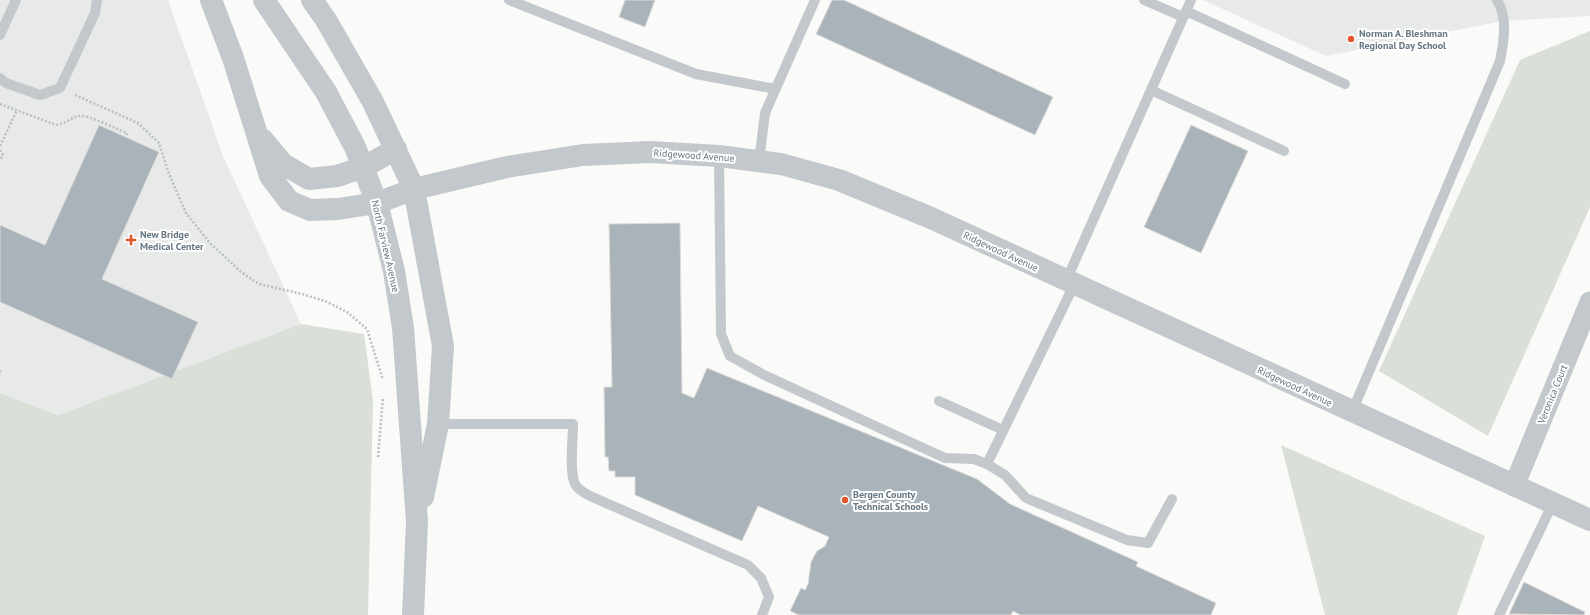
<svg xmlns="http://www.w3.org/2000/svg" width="1590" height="615" viewBox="0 0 1590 615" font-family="'PT Sans',sans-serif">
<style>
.built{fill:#e8e9e9}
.green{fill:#dadfd7}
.building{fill:#aab3b9;stroke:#dcdcda}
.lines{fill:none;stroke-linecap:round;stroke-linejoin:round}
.path{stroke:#bbbfc2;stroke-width:2.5;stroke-dasharray:2 2;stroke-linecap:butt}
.service{stroke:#c3c8cc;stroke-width:10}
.minor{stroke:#c3c8cc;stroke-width:21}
.tertiary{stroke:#c3c8cc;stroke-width:22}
.poi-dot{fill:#e4572e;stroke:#fff;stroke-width:1.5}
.labels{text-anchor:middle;stroke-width:4;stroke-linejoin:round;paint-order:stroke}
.poi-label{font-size:10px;font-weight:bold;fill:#657683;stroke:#fff;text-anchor:start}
.street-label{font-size:10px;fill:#657683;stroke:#fff}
</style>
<rect width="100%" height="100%" fill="#fafaf8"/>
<path class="built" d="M0 0H168L223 156 301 324 58 415 0 393Z
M1203 0H1590V16L1503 21 1326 56Z"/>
<path class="green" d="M1590 31V207L1488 436 1379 371 1520 60Z
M301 324 364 334 373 401 368 615H0V393L58 415Z
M1281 445 1485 536 1457 615H1325Z"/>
<path class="building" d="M625 0H655L645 27 619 17Z
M832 0H844L1053 97 1035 135 816 34Z
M99 125 159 152 102 279 198 322 172 379 0 302V225L45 245Z
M1191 125 1248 151 1201 253 1144 227Z
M680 223 682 393 694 398 707 368 977 479 1010 504 1138 562 1136 566 1216 603 1211 615H1020L1013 611 1011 615H799L790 611 801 588 805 590 808 584 811 562 817 551 825 546 829 537 758 506 742 541 635 495V477H615V471H609L608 457H605L604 387H612L609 224Z
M1524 582 1585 612 1584 615 1509 614Z"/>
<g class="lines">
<path class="path" d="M75 95 138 123 159 143 169 174 186 213 210 243 241 272 259 284 302 294 325 301 347 312 367 329 383 380
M0 104 56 125C65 124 70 118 79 116 90 115 116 129 127 133L126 137
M0 146 17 110
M0 150 3 155 0 160
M0 371 1 372
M378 457 383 397"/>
<path class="service" d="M509 0 696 74 775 89
M1144 0 1183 17
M1186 11 1345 84
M0 35 16 0
M0 78 6 83 40 95 60 88 95 13 97 0
M1151 90 1284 151
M719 156 721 334 730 356 764 375 945 458 974 459 987 464 1005 475 1026 498 1127 540 1148 543 1172 499
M759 161 765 113 815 0
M1066 281 1191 0
M939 401 1003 430
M1352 412 1500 61C1504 41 1508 18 1497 0
M438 424H573C573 439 569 472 575 484 578 490 585 493 590 496L748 565 761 578 769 597 762 615
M987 464 1074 285
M1499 615 1553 503"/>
<path class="minor" d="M1514 486 1590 302"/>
<path class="tertiary" d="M211 0 233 58 270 176 289 201 310 210 338 209 377 203 414 189 507 167 583 155 650 152 719 156 781 164 839 180 931 218 1590 520
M264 0 326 92 355 147 377 203 394 271 403 328 417 522 413 615
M312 0 326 20 373 102 414 189 443 346 438 424 423 497
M263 140 283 164 309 179 337 176 364 167 396 149"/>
</g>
<g class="poi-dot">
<circle cx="1351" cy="39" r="4"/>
<path d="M129 234h4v4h4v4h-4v4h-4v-4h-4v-4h4z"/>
<circle cx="845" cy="500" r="4"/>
</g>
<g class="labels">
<g class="poi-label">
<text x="1359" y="37">Norman A. Bleshman<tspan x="1359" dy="12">Regional Day School</tspan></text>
<text x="140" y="238">New Bridge<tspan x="140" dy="12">Medical Center</tspan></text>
<text x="853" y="498">Bergen County<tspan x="853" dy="12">Technical Schools</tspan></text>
</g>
<g class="street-label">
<text transform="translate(694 155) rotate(4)" y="4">Ridgewood Avenue</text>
<text transform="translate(386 246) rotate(77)" y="4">North Farview Avenue</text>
<text transform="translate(1001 251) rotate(25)" y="4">Ridgewood Avenue</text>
<text transform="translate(1295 386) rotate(25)" y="4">Ridgewood Avenue</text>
<text transform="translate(1552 394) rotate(-68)" y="4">Veronica Court</text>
</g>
</g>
</svg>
